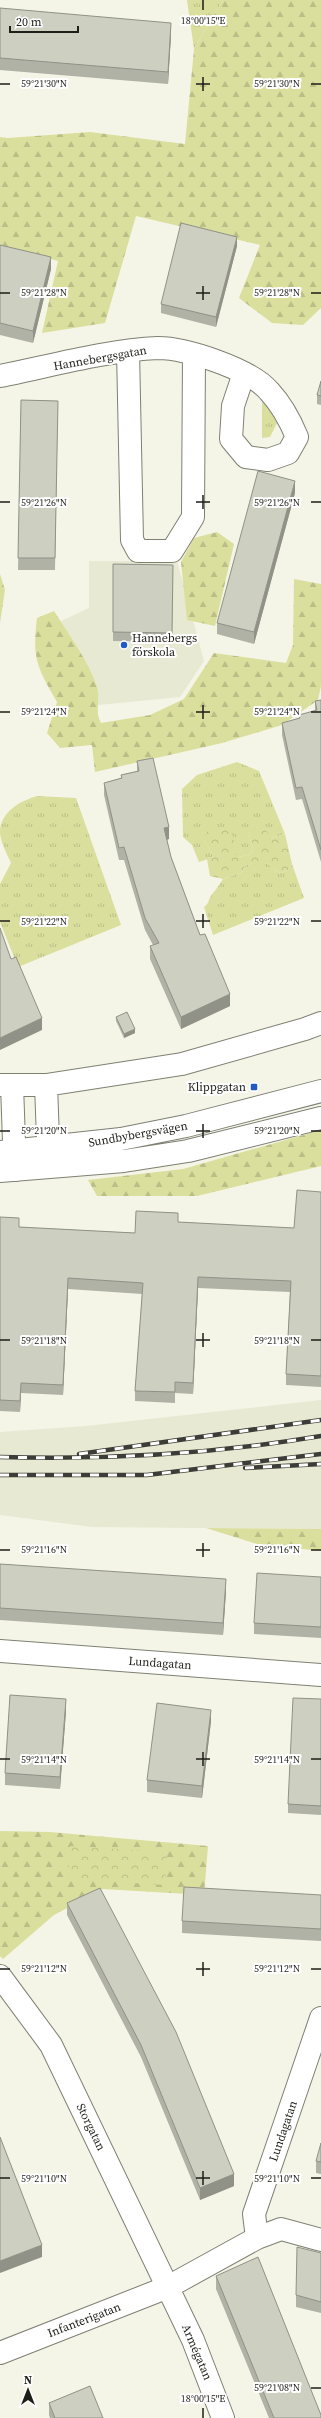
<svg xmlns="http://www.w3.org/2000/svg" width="321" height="2418" viewBox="0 0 321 2418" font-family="'Source Serif 4',serif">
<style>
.built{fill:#e7e9d3}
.grass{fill:url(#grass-tufts)}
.forest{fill:url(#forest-firs)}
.park{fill:url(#park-crowns)}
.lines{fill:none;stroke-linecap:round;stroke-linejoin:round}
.street-casing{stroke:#7e8073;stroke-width:24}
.secondary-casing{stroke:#7e8073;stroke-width:24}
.street{stroke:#fff;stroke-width:22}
.secondary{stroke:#fff;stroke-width:22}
.rail-casing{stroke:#3d3d37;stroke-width:4.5}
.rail{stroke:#fff;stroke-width:3;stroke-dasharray:9;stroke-linecap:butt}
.wall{fill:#b0b2a6}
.shaded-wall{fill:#909187}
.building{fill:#cdcfc1;stroke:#909187}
.ticks{fill:none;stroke:#1e1e19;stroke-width:1.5}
.poi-dot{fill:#1f5ac6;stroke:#fff;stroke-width:1.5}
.labels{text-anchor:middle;stroke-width:4;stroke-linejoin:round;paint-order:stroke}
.street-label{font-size:12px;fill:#1e1e19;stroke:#fff}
.poi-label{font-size:12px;fill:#1e1e19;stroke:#fff;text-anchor:start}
.ticks-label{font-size:10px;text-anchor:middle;fill:#1e1e19;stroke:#fff;stroke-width:4;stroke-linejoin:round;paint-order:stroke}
</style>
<defs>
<pattern id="grass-tufts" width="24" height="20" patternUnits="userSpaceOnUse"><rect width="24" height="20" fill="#dadf9d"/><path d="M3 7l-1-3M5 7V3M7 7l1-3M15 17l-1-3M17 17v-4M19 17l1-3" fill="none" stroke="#bbbf87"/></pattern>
<pattern id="forest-firs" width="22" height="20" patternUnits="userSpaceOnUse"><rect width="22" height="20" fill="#dadf9d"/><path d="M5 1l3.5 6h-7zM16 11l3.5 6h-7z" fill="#bbbf87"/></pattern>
<pattern id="park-crowns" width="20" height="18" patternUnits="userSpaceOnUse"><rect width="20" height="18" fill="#dadf9d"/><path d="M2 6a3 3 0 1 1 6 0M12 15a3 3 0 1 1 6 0" fill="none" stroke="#bbbf87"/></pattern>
</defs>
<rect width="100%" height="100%" fill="#f4f5e6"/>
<path class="built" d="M89 561H177L204 661 180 697 78 707 42 630 89 608Z
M321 1400V1529L92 1527 0 1515V1432L86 1426Z"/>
<path class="grass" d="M187 0H223L194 49Z
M262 398 275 416 277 423 270 437 262 438Z
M237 762 259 771 285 834 271 838 248 832 253 848 251 854 239 857 204 840 214 857 199 862 192 845 183 837 182 789 197 775Z
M37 796 76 798 121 925 18 967 0 922V884L11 863C7 854 1 843 0 833 0 811 21 801 37 796Z
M258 861 268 864 280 873 288 870 292 864 304 898 213 935 204 907C209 904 208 900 211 896 216 889 218 887 223 879L242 872 245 866Z"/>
<path class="forest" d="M223 0H321V308L303 325 272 323 239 298 260 245 136 216 105 323 42 333 58 261 0 245V137L8 138 90 132 185 144 194 49Z
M217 532 234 544 215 626 187 620 181 562 194 538Z
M0 574 5 590 0 623Z
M294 579 321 584V686L318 700 282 725 222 743 95 772 92 745 60 748 47 733 57 702C37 667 32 659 37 618L54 611C69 635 88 660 97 687 101 700 94 710 101 723L150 715 184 699 214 653 286 663 293 645Z
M321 1130V1166L197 1196H97L88 1180 183 1169Z
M206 1528 321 1529V1551L257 1544Z
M0 1831 50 1832 208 1846 204 1895 103 1889 54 1915 3 1959 0 1956Z"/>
<path class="park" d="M263 826 271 838 285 834 292 864 288 870 280 873C266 862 262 859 245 866L242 872 223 879 210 876 207 859 214 857 204 840 207 832 226 828 231 830 235 845 232 852 239 857 251 854 253 848 248 832Z
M70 1846 167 1852 165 1885 68 1879Z"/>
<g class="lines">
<defs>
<path id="street" d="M128 351 132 540 138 551H172L193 517 194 354
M0 376C50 366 108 350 158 348 186 348 250 369 269 391 282 405 290 420 297 437L288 453 268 460 246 457 231 439 233 406 244 373
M0 1085H46L182 1064 305 1029 321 1023
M12 1085 15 1170
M46 1085 49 1166
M0 1651 321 1675
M257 2238 254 2214 321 2018
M0 2353 168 2287 257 2238 281 2229 321 2240"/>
<path id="secondary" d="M0 1152 121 1139 186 1126 321 1091
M0 1171 124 1161 188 1151 321 1118
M0 1976 51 2045 193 2340 223 2418"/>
</defs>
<use href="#street" class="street-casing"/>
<use href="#secondary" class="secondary-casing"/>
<use href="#street" class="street"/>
<use href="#secondary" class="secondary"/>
<defs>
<path id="rail" d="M79 1454 321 1420
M0 1457C108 1460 214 1454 321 1436
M245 1468 321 1464
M0 1475H147L321 1454"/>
</defs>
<use href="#rail" class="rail-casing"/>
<use href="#rail" class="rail"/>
</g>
<path class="wall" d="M0 8 171 35 168 84 0 70Z
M0 245 51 269 33 343 0 335Z
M237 246 216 327 161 313V304Z
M321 381V405L317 404V395Z
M21 400 58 401 55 570H18Z
M295 493 254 644 217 634V623Z
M113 564 173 565 172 642 113 641Z
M321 700V862L302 799 296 800 282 735V723L299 718V715L315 711V701Z
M137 761 169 839 167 840 171 857 200 935 230 1006 181 1029 150 959V946L153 945 145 930 124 860H119L104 795V783L121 778V775L137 771Z
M116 1017 135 1033 124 1038 116 1021Z
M321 1192V1387L286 1385V1374L290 1292 198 1288 193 1394 175 1393V1403L135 1401V1391L142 1294 68 1289 63 1395 21 1393 20 1412 0 1411V1217L19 1227 135 1233 178 1222 294 1228Z
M0 1564 226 1591 223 1635 0 1620Z
M321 1577V1638L254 1634V1623Z
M321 1699V1815L288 1813V1804Z
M66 1711 60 1789 5 1785V1773Z
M211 1721 202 1798 147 1792V1780Z
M321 1895V1941L182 1933V1921Z
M67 1903 234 2186 200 2200 141 2057 67 1915Z
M321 2143V2174L316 2173V2161Z
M321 2253V2313L296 2307V2295Z
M216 2276 321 2418H269L216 2289Z
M49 2403 103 2418H50L49 2415Z"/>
<path class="shaded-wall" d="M171 23V35L168 84V72Z
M237 237V246L216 327V317Z
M51 257V269L33 343V331Z
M295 481V493L254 644V632Z
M169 827V839L164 840V828Z
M230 994V1006L181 1029V1017Z
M42 1018V1030L0 1050V1038Z
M135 1029V1033L124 1038V1034Z
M198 1277V1288L193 1394V1383Z
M68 1278V1289L63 1395V1385Z
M21 1383V1393L20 1412V1401Z
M226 1579V1591L223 1635V1623Z
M66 1699V1711L60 1789V1777Z
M211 1710V1721L202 1798V1786Z
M234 2174V2186L200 2200V2188Z
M42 2245V2257L0 2273V2261Z"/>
<path class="building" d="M0 8 171 23 168 72 0 58Z
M181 223 237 237 216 317 161 304Z
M0 245 51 257 33 331 0 323Z
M321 381V396L317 395Z
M21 400 58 401 55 558H18Z
M258 471 295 481 254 632 217 623Z
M113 564 173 565 172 633 113 632Z
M321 700V850L302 787 296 788 282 723 300 718 299 715 317 710 315 701Z
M153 758 169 827 164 828 171 857 200 935 205 934 230 994 181 1017 150 946 159 943 145 918 124 847 119 848 104 783 122 778 121 775 139 771 137 761Z
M0 928 11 959 16 957 42 1018 0 1038Z
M127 1012 135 1029 124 1034 116 1017Z
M297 1190 321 1192V1376L286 1374 291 1281 198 1277 193 1383 175 1382V1392L135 1391 143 1283 68 1278 63 1385 21 1383 20 1401 0 1400V1217L19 1218V1227L135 1233 136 1211 178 1213V1222L294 1228Z
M0 1564 226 1579 223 1623 0 1608Z
M257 1573 321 1577V1627L254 1623Z
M10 1695 66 1699 60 1777 5 1773Z
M293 1698 321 1699V1806L288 1804Z
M157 1703 211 1710 202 1786 147 1780Z
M184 1887 321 1895V1929L182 1921Z
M100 1888 176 2032 234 2174 200 2188 141 2045 67 1903Z
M0 2137 42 2245 0 2261Z
M321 2143V2162L316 2161Z
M297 2247 321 2253V2302L296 2295Z
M258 2257 321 2415V2418H274L216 2276Z
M90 2386 103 2418H55L49 2403Z"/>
<path class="ticks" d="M203 0V10M203 77V91M0 84H10M196 84H210M311 84H321M203 286V300M0 293H10M196 293H210M311 293H321M203 495V509M0 502H10M196 502H210M311 502H321M203 705V719M0 712H10M196 712H210M311 712H321M203 914V928M0 921H10M196 921H210M311 921H321M203 1124V1138M0 1131H10M196 1131H210M311 1131H321M203 1333V1347M0 1340H10M196 1340H210M311 1340H321M203 1543V1557M0 1550H10M196 1550H210M311 1550H321M203 1752V1766M0 1759H10M196 1759H210M311 1759H321M203 1962V1976M0 1969H10M196 1969H210M311 1969H321M203 2171V2185M0 2178H10M196 2178H210M311 2178H321M311 2388H321M203 2408V2418"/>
<g class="poi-dot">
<circle cx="124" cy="645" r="4"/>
<rect x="250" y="1083" width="8" height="8" rx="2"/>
</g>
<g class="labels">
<g class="street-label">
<text transform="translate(100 358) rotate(-10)" y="4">Hannebergsgatan</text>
<text transform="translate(138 1134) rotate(-10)" y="4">Sundbybergsvägen</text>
<text transform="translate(160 1663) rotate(4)" y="4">Lundagatan</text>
<text transform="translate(91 2127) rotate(64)" y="4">Storgatan</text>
<text transform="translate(283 2131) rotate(-71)" y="4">Lundagatan</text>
<text transform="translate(84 2320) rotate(-21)" y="4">Infanterigatan</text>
<text transform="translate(197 2352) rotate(67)" y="4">Armégatan</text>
</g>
<g class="poi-label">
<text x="132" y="642">Hannebergs<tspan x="132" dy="14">förskola</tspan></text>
<text x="246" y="1091" text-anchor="end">Klippgatan</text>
</g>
</g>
<g class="ticks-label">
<text x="203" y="24">18°00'15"E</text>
<text x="44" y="87">59°21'30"N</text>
<text x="277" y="87">59°21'30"N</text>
<text x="44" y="296">59°21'28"N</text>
<text x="277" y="296">59°21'28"N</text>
<text x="44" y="506">59°21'26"N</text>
<text x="277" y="506">59°21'26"N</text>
<text x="44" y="715">59°21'24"N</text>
<text x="277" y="715">59°21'24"N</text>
<text x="44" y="925">59°21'22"N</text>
<text x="277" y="925">59°21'22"N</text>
<text x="44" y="1134">59°21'20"N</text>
<text x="277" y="1134">59°21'20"N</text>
<text x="44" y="1344">59°21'18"N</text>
<text x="277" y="1344">59°21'18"N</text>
<text x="44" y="1553">59°21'16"N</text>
<text x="277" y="1553">59°21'16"N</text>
<text x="44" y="1763">59°21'14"N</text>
<text x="277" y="1763">59°21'14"N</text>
<text x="44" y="1972">59°21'12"N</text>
<text x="277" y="1972">59°21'12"N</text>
<text x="44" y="2182">59°21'10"N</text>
<text x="277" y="2182">59°21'10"N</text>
<text x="277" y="2391">59°21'08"N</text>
<text x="203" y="2402">18°00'15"E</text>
</g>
<g transform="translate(28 2390)" stroke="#ffffff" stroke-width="3" paint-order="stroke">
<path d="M0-3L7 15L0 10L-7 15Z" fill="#1e1e19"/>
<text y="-6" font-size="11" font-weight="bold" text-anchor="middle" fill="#1e1e19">N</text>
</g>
<path d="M10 26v6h68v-6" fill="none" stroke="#1e1e19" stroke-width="2"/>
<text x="16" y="26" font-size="12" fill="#1e1e19" stroke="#ffffff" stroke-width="3" paint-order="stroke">20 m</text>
</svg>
